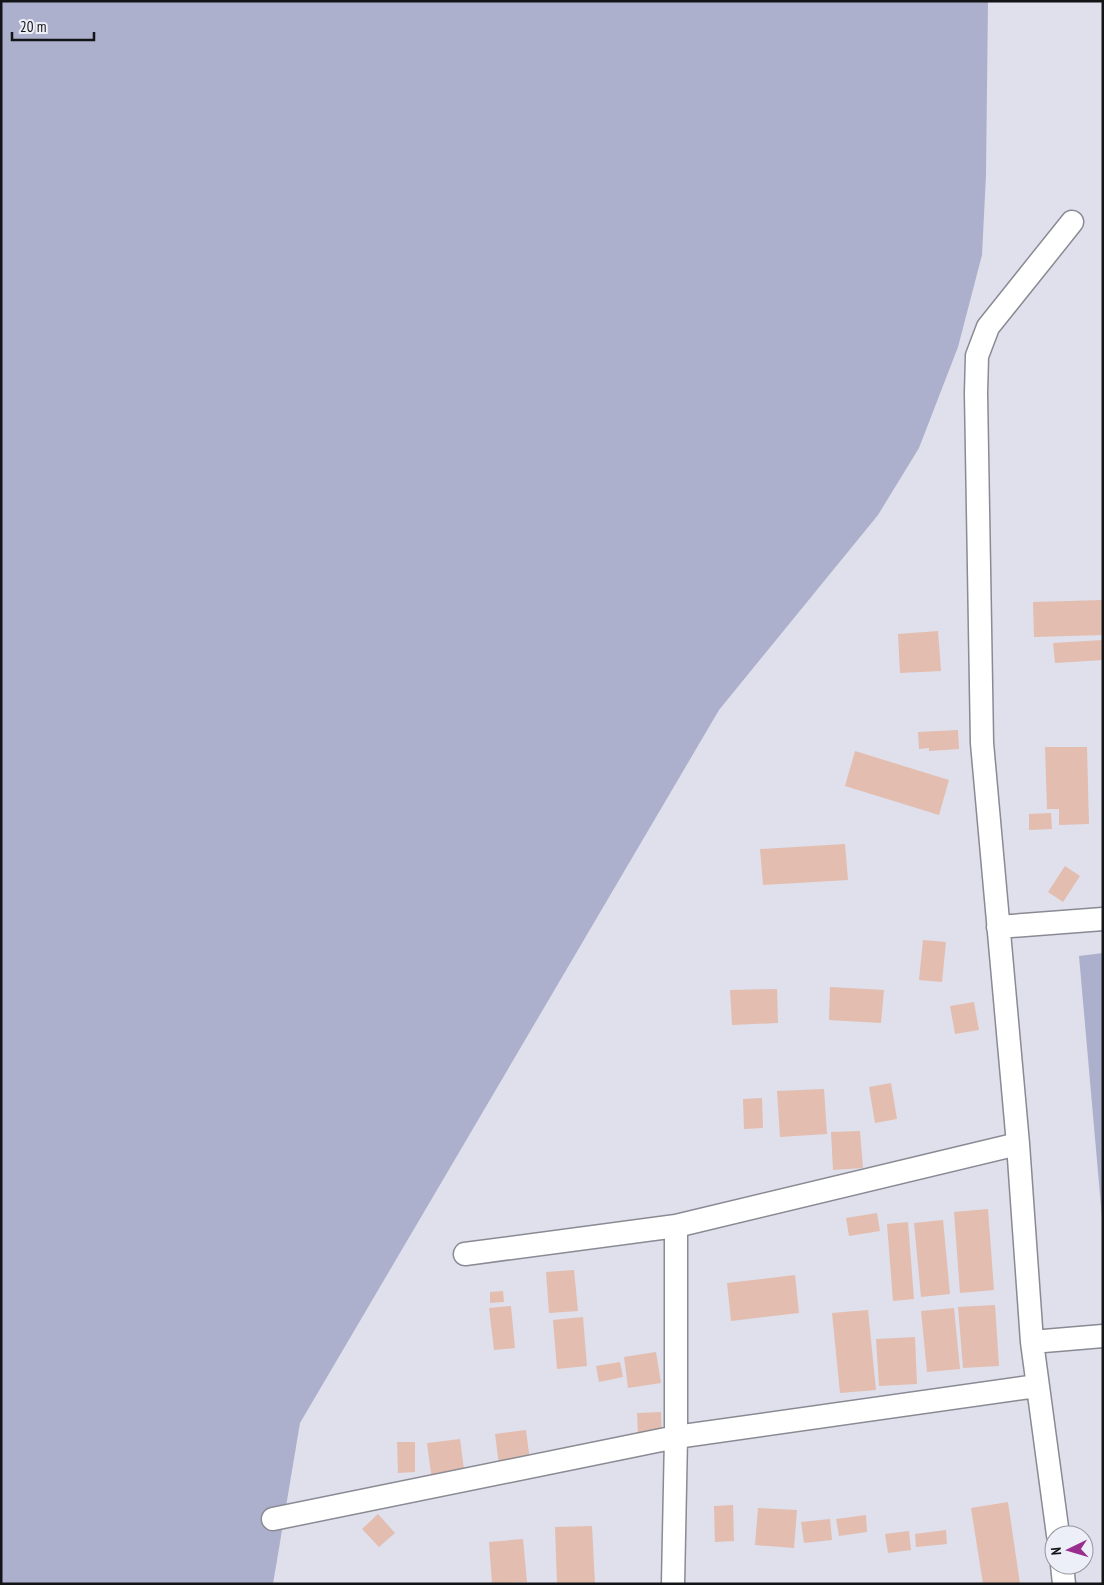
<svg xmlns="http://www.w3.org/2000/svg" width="1104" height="1585" viewBox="0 0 1104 1585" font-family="'PT Sans Narrow',sans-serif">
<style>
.green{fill:#adb0cc}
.building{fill:#e3bdaf}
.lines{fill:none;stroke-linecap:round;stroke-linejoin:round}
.minor-casing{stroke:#898a93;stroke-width:25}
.minor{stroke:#fff;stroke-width:22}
</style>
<rect width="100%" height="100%" fill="#dfe0eb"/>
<path class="green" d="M1 1H988L986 175 982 255 958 347 919 448 878 515 719 710 300 1423 273 1584H1Z
M1103 953V1229L1079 956Z"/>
<path class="building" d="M1103 600V635L1034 637 1033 602Z
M938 631 941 671 900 673 898 634Z
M1103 640V660L1055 663 1053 643Z
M958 730 959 749 929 751V748L919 749 918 732Z
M1045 747H1087L1089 824 1059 825V809H1047Z
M855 751 949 780 939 815 845 786Z
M1051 813 1052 829 1029 830V814Z
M845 844 848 880 763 885 760 849Z
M1065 866 1080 876 1063 902 1048 892Z
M923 940 946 942 942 982 919 980Z
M830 987 884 990 881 1023 829 1020Z
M777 989 778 1023 732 1025 730 990Z
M974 1002 979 1030 955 1034 950 1006Z
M891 1083 897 1119 875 1123 869 1087Z
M824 1089 827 1134 780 1137 777 1091Z
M762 1098 763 1128 744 1129 743 1099Z
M860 1131 863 1168 833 1170 831 1132Z
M988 1209 994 1290 960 1293 954 1212Z
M877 1213 880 1231 849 1236 846 1218Z
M943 1220 950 1294 921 1297 914 1223Z
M908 1222 914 1299 893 1301 887 1224Z
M574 1270 578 1311 549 1313 546 1272Z
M795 1275 799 1313 731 1321 727 1283Z
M503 1291 504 1302 490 1303V1292Z
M995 1305 999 1366 963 1368 958 1307Z
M511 1306 515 1348 494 1350 489 1308Z
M954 1308 960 1369 927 1372 921 1311Z
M868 1310 876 1390 840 1393 832 1313Z
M583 1317 587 1366 557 1369 553 1320Z
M915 1337 917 1384 879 1386 876 1339Z
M656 1352 661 1383 628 1388 624 1357Z
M620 1362 623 1377 599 1382 596 1366Z
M661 1412 662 1437H638L637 1413Z
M526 1430 530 1461 499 1465 495 1434Z
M460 1439 465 1477 432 1481 427 1443Z
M397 1442H415V1472L398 1473Z
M1008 1502 1020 1584H983L971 1508Z
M733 1505 734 1541 715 1542 714 1506Z
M758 1508 797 1510 794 1548 755 1545Z
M378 1514 395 1533 379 1547 362 1529Z
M866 1515 867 1532 839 1536 836 1519Z
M830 1519 832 1540 804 1543 801 1522Z
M592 1526 595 1584H557L555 1527Z
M946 1530 947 1544 916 1547 915 1534Z
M909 1531 911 1550 888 1553 885 1534Z
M523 1539 527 1582 492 1584 489 1542Z"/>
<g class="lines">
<defs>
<path id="minor" d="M998 927 1103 919
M465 1254 676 1226 1018 1144
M1032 1342 1018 1144 982 743 976 393 977 356 988 327 1072 222
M273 1519 676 1437 1037 1386
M1058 1535 1032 1342 1103 1336
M1062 1565 1064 1584
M673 1584 676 1437V1226"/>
</defs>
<use href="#minor" class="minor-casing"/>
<use href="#minor" class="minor"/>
</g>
<rect width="1104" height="1585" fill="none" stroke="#131417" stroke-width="5"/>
<g transform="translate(1069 1550) rotate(265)"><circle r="24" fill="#eceef8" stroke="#95979e"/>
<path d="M0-4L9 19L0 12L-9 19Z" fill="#992e8f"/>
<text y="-8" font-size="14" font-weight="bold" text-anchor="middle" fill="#131417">N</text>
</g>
<path d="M12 32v8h82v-8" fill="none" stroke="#131417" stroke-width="2.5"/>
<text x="20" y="32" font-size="15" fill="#131417" stroke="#eceef8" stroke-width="4" paint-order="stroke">20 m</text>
</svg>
